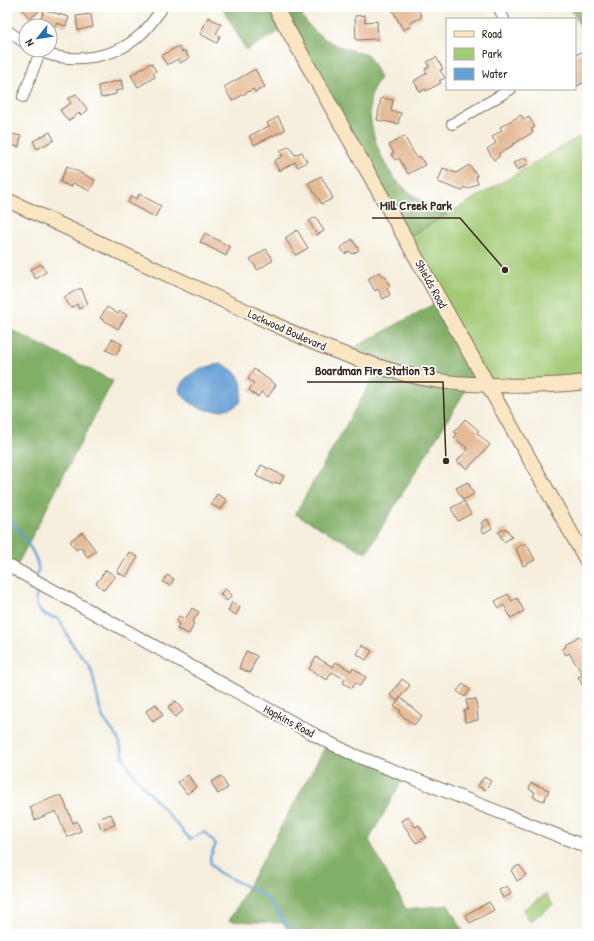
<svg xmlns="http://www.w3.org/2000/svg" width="594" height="941" viewBox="0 0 594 941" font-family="'Patrick Hand',sans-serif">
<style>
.green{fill:#a3cb76;stroke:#6f7a4a}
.forest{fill:#82af67;stroke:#5e6c42}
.water{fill:#659fd4;stroke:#506479}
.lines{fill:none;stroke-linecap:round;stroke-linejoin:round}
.stream{stroke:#659fd4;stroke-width:2.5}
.building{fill:#e5bb97}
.minor-casing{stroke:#7c6f61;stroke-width:12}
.tertiary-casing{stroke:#7c6f61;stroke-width:14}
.secondary-casing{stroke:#7c6f61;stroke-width:16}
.minor{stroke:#fff;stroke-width:10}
.tertiary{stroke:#fff;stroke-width:12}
.secondary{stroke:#fbe6c4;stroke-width:14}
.labels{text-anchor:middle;stroke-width:3.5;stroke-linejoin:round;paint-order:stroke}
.street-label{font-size:12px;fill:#3b2a1e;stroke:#fff}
.leader{fill:none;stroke:#3b2a1e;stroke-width:1.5}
.callout-dot{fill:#3b2a1e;stroke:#fff;stroke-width:1.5}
.callout-label{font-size:13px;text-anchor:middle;font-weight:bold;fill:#3b2a1e;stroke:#fff;stroke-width:3.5;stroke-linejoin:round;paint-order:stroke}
</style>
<rect width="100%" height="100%" fill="#fff"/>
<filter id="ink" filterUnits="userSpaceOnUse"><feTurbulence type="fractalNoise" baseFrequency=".025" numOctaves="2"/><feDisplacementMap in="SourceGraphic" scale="8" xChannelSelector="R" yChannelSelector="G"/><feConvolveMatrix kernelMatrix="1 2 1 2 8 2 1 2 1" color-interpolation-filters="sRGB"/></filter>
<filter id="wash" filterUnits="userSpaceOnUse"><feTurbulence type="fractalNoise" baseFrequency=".012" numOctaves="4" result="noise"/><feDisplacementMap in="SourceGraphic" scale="16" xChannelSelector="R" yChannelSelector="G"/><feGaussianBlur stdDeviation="0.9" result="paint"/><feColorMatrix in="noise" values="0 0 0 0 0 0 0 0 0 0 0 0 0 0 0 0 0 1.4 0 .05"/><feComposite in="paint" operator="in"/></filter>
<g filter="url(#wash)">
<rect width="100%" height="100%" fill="#f6efde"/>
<path class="green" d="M587 132V382L486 384 406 239Z
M546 894 553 905 530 921 523 910Z"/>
<path class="forest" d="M222 7H297C312 38 336 47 368 55L380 77C377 83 372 89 371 96 365 120 381 166 399 183 413 197 430 206 447 214L406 239 287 27 246 50Z
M570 7H587V39Z
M441 300 486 384 470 383 366 553 295 514 380 366 343 354Z
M7 328 113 381 15 569 7 565Z
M328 742 405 775 369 840 406 909 448 905 465 934H291L283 923 229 921Z"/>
<path class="water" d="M222 364C241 373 245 383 240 403 219 417 191 411 179 390 182 374 207 365 222 364Z"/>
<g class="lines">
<path class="stream" d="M7 517C17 527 37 553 38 567 39 570 37 573 37 576
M38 585C38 590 36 594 36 598 35 614 46 615 59 619L72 644 88 664 92 672 100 709 103 718 118 738 125 761 136 778 190 839 204 832 216 844 210 857 211 864 218 872 265 896 294 934"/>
</g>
<g id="blocks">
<path class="building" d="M20 7H35L41 9 30 19Z
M391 7H417L422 17 410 23 411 26 403 30Z
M44 10 69 17 66 26 57 23 55 27 40 22Z
M91 14 93 27 78 30 76 16Z
M365 15V22L377 21 378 39 356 40 355 16Z
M208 17 221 24 216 34 220 36 217 43 200 34Z
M179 46 182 52 185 51 189 58 180 63 178 59 167 65 161 56Z
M587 50V81L577 86 575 81V76L577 75 575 69V55Z
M436 57 443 69 440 70 445 78 439 81 441 83 426 91 425 89 420 92 414 81 427 73 425 69 429 67 427 62Z
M151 63 156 71 153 73 155 77 138 87 131 75Z
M255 69 265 87 255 92 253 89 232 101 224 87Z
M121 80 123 89 116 91V94L101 98 98 86Z
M76 94 88 110 81 115 79 113 68 121 60 110 71 103 68 99Z
M381 98 393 100 391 111 401 113 398 124 377 120Z
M521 115 524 120 529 117 535 127 531 129 533 132 512 145V146L498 154 500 156 494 160 487 149 496 143 492 137 502 130 500 127Z
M278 117 285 130 254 145 249 136 269 126 267 123Z
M50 132 54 140 37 149 33 141Z
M7 133 21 136 19 147 7 144Z
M404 136 417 158 420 156 425 165 408 174 399 158 395 160 391 154 394 153 389 145Z
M289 146 295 155 302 152 307 162 298 167 295 162 279 171 274 161 283 156 280 151Z
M525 157 528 164 517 170 513 163Z
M469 165 477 175 476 178 478 183 468 189 464 187 462 191 438 182 443 168 456 173Z
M67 166 95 180 90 191 73 183 71 187 60 182Z
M321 176 333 198 322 204 308 183Z
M139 194 161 206 155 217 128 203 131 196 137 199Z
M316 217 324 231 317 235 309 221Z
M297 230 308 248 296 255 285 238Z
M205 233 230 247 226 256 200 242Z
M352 239 359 250 352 254 350 251 345 254 341 248Z
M266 249 273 260 258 270 250 259Z
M41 264 46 272 36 279 30 270Z
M379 272 382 276 384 275 390 286 387 288 390 295 383 299 378 289 375 291 368 279Z
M81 288 88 304 79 309 77 304 71 308 64 297Z
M107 307 118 314 120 311 127 315 118 329 100 318Z
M112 339 122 344 116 355 106 350Z
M254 369 276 385 268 397 261 392 258 397 249 390 254 383 248 379Z
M465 419 479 431 477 433 490 445 467 469 457 461 468 449 454 437 457 434 454 432Z
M261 465 284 476 280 484 275 482 273 484 256 476Z
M468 482 474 494 463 500 456 488Z
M217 494 227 500 221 510 211 504Z
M464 501 471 514 458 521 451 508Z
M487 519 492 528 484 533 481 528 483 526 481 523Z
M506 528 512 537 504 542 498 532Z
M82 532 96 551 87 557 81 547 76 550 70 541Z
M526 543 535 560 523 566 516 548Z
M129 552 138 557 126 577 117 572Z
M106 570 115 576 104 590 96 583Z
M167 575 174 579 170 586 163 582Z
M225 589 232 595 227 601 220 594Z
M508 594 512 601 517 598 524 611 511 618 504 605 499 608 495 601Z
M232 602 240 607 236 615 228 611Z
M192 608 199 612 192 623 194 624 189 634 177 629 179 624 176 622 179 616 185 619Z
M579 636 584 644 581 646 587 655V693L578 677 583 675 569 653 566 655 562 649 566 647 565 645Z
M362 645 372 651 366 660 357 654Z
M246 651 257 656 250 673 239 668Z
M316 657 333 667 336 662 351 671 353 668 366 677 360 686 355 683 352 688 343 683 345 679 332 672 327 680 309 669Z
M402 679 410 685 397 701 390 695Z
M463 684 470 690 465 697 457 691Z
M401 698 422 716 414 725 399 713 401 711 394 706Z
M476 699 478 720 465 722 464 710H468L466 700Z
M176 701 183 711 175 717 168 707Z
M156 704 163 715 153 722 146 711Z
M188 775 196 787 187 794 178 782Z
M221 776 228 788 218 794 211 782Z
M484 777 491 781 485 790 478 786Z
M531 783 549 790 544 801 533 797 535 792 529 789Z
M57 796H62L73 823 77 821 81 831 67 837 56 811 35 820 30 807Z
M111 814 115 825 101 829 98 819Z
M409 817 415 827 419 825 426 837 416 843 401 821Z
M519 865 527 875 517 881 511 870Z
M507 886 511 894 503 898 499 890Z
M489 902 494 910 470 923 465 915Z"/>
</g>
</g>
<g filter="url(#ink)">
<use href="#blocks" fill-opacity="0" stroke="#7c6f61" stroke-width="1"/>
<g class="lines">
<defs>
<path id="minor" d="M498 7 504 19
M7 30 26 44
M37 50C68 65 114 59 139 36 148 29 154 19 161 10
M23 97 40 52
M452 124 511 89"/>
<path id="tertiary" d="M7 565 328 742 354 755 587 847"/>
<path id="secondary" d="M275 7 587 561
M7 200 317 344C361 361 408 379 455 383 496 386 547 387 587 382"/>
</defs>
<use href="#minor" class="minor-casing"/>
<use href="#tertiary" class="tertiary-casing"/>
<use href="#secondary" class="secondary-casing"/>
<use href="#minor" class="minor"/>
<use href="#tertiary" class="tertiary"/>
<use href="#secondary" class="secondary"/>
</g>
</g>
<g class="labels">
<g class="street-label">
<text transform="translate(431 284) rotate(61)" y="4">Shields Road</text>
<text transform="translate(287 330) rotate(24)" y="4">Lockwood Boulevard</text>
<text transform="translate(289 721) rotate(28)" y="4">Hopkins Road</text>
</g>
</g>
<path class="leader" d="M505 270L460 218H372M446 461L443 382H307"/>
<g class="callout-dot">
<circle cx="505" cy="270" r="4"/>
<circle cx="446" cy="461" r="4"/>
</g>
<g class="callout-label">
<text x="416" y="210">Mill Creek Park</text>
<text x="375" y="375">Boardman Fire Station 73</text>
</g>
<rect width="594" height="941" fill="none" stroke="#fff" stroke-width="24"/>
<rect x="446" y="18" width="130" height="72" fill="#ffffff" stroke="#b1aaa5"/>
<rect x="454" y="31" width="20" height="6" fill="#fbe6c4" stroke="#b1aaa5"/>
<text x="482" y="38" font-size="12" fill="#3b2a1e">Road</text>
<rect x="454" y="48" width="20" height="12" fill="#a3cb76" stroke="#b1aaa5"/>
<text x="482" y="58" font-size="12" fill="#3b2a1e">Park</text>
<rect x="454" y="68" width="20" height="12" fill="#659fd4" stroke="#b1aaa5"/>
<text x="482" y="78" font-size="12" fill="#3b2a1e">Water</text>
<g transform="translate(38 38) rotate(240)"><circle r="19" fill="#ffffff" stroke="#b1aaa5"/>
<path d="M0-3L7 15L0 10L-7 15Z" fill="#1f6fb2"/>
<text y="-6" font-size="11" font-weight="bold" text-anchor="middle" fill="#3b2a1e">N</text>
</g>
</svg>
